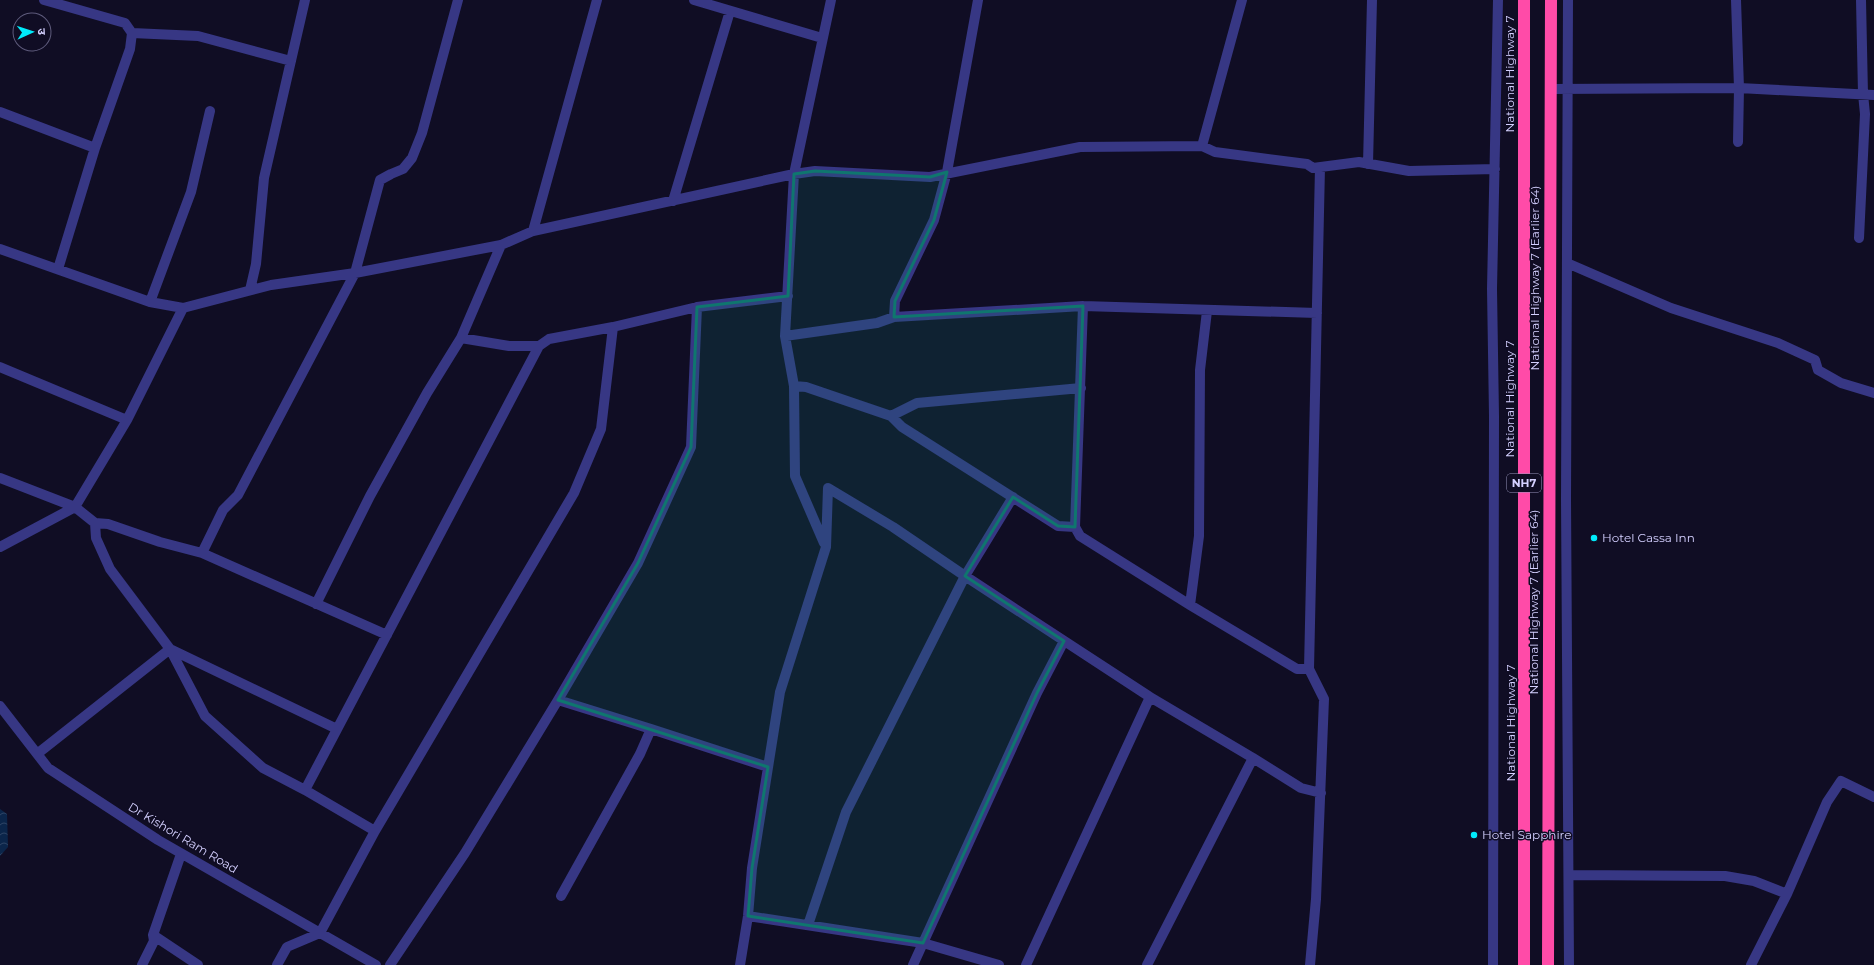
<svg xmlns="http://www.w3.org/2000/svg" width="1874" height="965" viewBox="0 0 1874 965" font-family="Montserrat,'Noto Sans Devanagari',sans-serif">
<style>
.water{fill:url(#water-waves)}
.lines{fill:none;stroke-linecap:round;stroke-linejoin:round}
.minor{stroke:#373784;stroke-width:10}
.highway{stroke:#ff4ba8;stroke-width:12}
.marked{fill:#0f766e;fill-opacity:0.2;stroke:#0f766e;stroke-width:3;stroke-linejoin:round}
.poi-dot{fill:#00ebfb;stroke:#100d24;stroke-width:1.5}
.labels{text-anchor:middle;stroke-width:3;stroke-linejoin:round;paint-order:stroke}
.shield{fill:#100d24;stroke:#9996bd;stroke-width:1}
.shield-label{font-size:11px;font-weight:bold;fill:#d4d0ff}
.street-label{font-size:12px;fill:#d4d0ff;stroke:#100d24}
.poi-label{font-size:12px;fill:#d4d0ff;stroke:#100d24;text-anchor:start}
</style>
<defs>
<pattern id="water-waves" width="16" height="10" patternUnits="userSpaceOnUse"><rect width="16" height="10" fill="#0b254a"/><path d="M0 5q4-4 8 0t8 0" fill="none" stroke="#2e4465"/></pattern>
</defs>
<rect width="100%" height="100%" fill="#100d24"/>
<path class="water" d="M0 809 7 814 8 847 0 856Z"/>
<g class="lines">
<path class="minor" d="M44 0 125 23 132 33 130 49 95 148 58 269
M694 0 822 38
M1568 0 1566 499 1569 965
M1736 0 1739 88 1738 142
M132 33 198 36 291 61
M1551 89 1739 88 1874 95
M210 111 191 192 150 302 183 308 271 285 355 273 501 245 533 231 794 174 815 171 930 177 1080 147 1202 146 1215 152 1307 164 1313 168 1359 162 1409 171 1495 169
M0 112 95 148
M1202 146 1242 0
M1368 164 1372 0
M673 201 730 11
M533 231 597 0
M1859 238 1865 114 1863 94 1861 0
M0 249 150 302
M1567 263 1671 308 1778 343 1815 360 1818 370 1841 383 1874 393
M250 290 256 264 264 178 305 0
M1083 306 1075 527 1080 536 1190 605 1297 669H1309
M894 317 895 301 934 220 947 172 978 0
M785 336 877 323 894 317 1083 306 1317 313
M461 338 509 346H539
M0 367 127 420 75 507 0 547
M794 386 806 387 891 416 902 427 1058 526 1075 527
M891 416 917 403 1081 388
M127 420 183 308
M0 478 75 507 95 523 108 524 160 542 202 553 223 510 238 495 355 273 380 180 391 174 403 169 412 158 422 133 458 0
M824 543 795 476 794 386 785 336 794 174 831 0
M202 553 387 635
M316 604 370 496 427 393 461 338 501 245
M1190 605 1199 536 1200 370 1207 311
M170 649 205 716 263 768 305 790 375 831
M170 649 337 729
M558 700 651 729 640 754 561 896
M0 706 48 768 158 840 376 965
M651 729 768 767
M37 754 170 649 110 569 96 538 95 523
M305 790 539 346 549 339 613 327 697 307 788 296
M1569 875 1725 876 1754 881 1787 894
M748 916 923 943 999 965
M808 925 846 812 965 576 1013 497
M153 935 198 965
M142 965 154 941 153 935 181 854
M277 965 287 947 320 933 375 831 574 493 601 429 613 327
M390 965 465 853 558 700 638 563 691 447 697 307
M740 965 748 916 752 868 780 692 826 547 828 488 893 527 965 576 1150 697 1253 758
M913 965 1037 693 1064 641
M1026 965 1150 697
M1147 965 1253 758 1301 788 1321 793
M1310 965 1316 899 1324 699 1309 669 1320 167
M1493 965 1494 416 1492 289 1498 0
M1751 965 1787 894 1827 802 1841 781 1874 797"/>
<path class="highway" d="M1524 965V0
M1548 965 1551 0"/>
</g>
<path class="marked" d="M815 171 930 177 947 172 934 220 895 301 894 317 1083 306 1075 527 1058 526 1013 497 965 576 1064 641 1037 693 923 943 748 916 752 868 768 767 558 700 638 563 691 447 697 307 788 296 794 174Z"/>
<g class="poi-dot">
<circle cx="1594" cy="538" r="4"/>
<circle cx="1474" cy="835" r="4"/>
</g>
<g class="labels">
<rect class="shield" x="1507" y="474" width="34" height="18" rx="3"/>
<g class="shield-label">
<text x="1524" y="487">NH7</text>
</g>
<g class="street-label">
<text transform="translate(1510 74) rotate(-90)" y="4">National Highway 7</text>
<text transform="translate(1535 278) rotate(-90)" y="4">National Highway 7 (Earlier 64)</text>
<text transform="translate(1510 399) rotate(-90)" y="4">National Highway 7</text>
<text transform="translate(1534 602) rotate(-90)" y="4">National Highway 7 (Earlier 64)</text>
<text transform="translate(1511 723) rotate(-90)" y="4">National Highway 7</text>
<text transform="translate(183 838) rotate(31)" y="4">Dr Kishori Ram Road</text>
</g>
<g class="poi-label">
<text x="1602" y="542">Hotel Cassa Inn</text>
<text x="1482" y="839">Hotel Sapphire</text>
</g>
</g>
<g transform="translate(32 32) rotate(87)"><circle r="19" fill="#100d24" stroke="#5e5b7c"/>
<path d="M0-3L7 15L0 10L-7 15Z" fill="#00ebfb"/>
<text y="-6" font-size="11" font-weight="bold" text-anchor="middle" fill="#d4d0ff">उ</text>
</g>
</svg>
